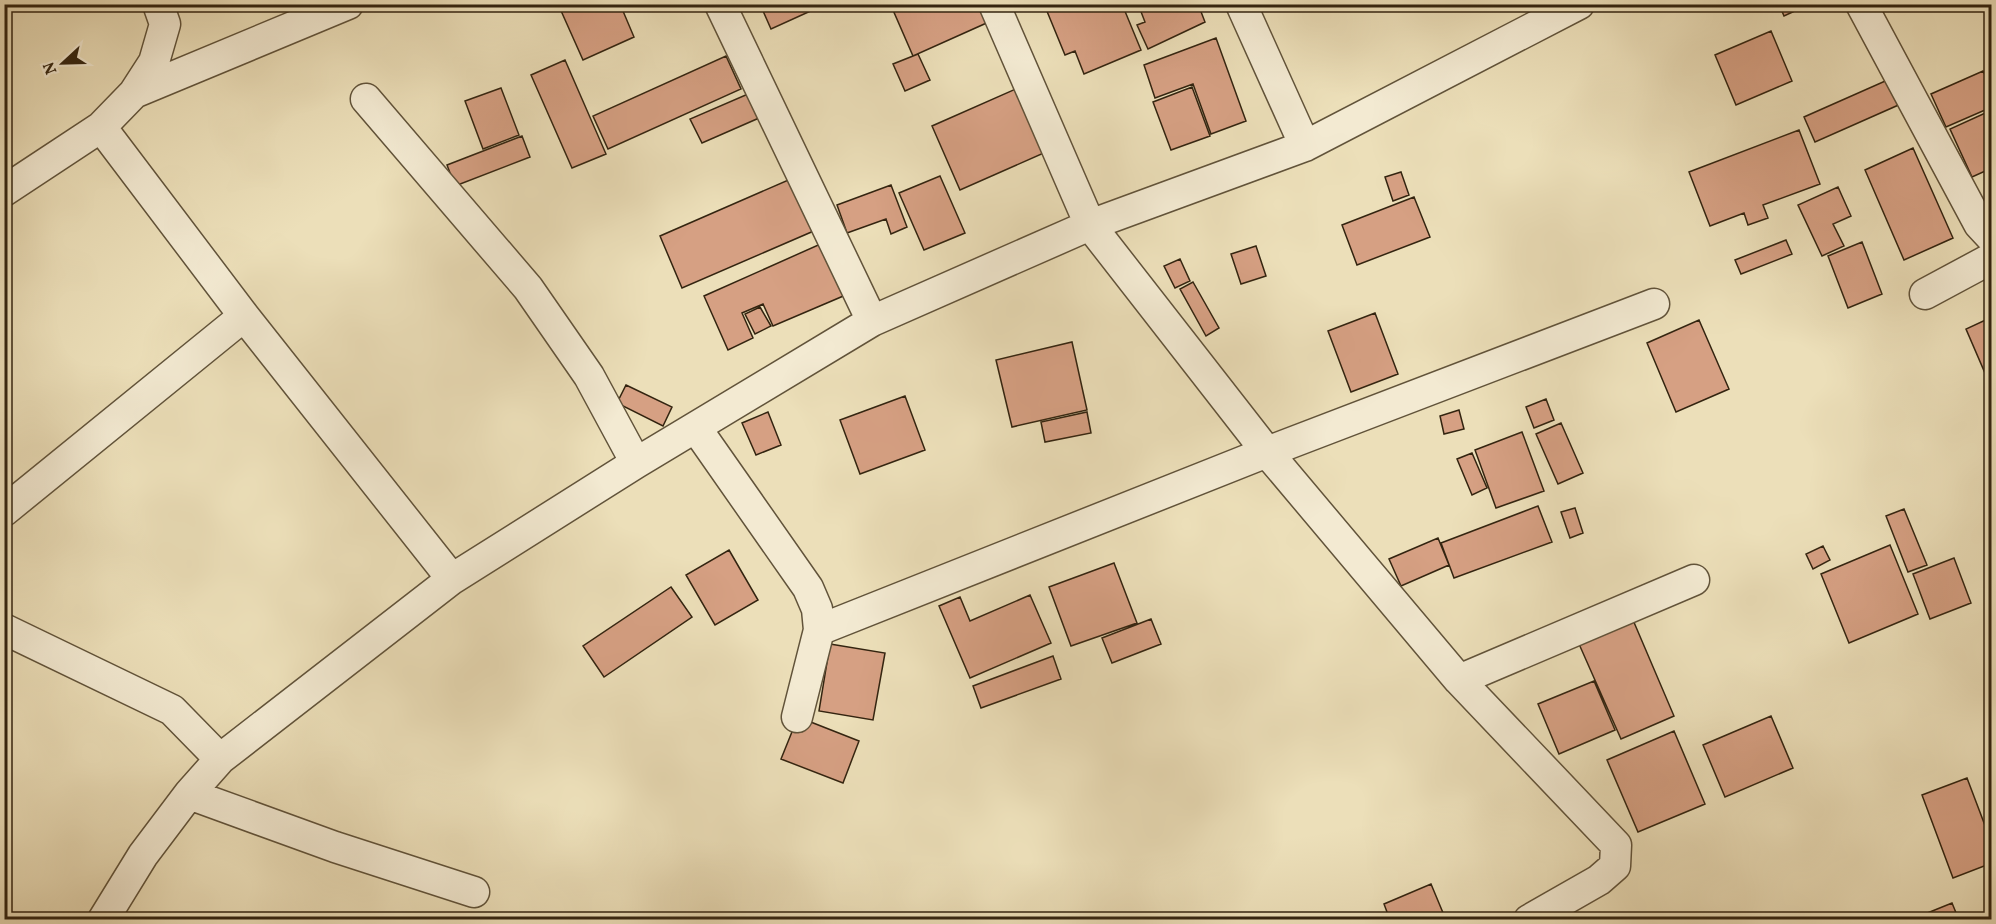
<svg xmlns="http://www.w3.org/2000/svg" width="1996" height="924" viewBox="0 0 1996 924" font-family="Vollkorn,serif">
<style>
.building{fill:#d6a083;stroke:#332410;stroke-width:1.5}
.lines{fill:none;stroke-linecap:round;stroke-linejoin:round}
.street-casing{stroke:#61533a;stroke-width:33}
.street{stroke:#f3ead2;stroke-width:30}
</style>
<rect width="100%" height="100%" fill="#ecdfb9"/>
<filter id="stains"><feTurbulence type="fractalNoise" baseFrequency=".00333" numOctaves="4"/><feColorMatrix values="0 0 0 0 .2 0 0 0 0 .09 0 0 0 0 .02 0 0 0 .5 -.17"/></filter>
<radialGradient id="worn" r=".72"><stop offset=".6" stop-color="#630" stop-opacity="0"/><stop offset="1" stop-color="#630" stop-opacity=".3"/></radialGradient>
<path class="building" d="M558 4H620L634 37 583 60Z
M760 4H826L771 29Z
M906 4H984L991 21 913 56 893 10Z
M1044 4H1122L1141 50 1084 74 1075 51 1065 55Z
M1138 4H1198L1205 22 1148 49 1137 25 1145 22Z
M1779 4H1810L1784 16Z
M1771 31 1792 81 1736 105 1715 55Z
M1216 38 1246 121 1211 134 1193 84 1155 98 1144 65Z
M918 54 930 80 905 91 893 64Z
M726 56 741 89 608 149 593 116Z
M565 60 606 154 572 168 531 75Z
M1983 71 1992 89V107L1946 127 1931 94Z
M1892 78 1903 103 1815 142 1804 117Z
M1036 80 1064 144 960 190 932 126Z
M1192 87 1210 136 1171 150 1153 102Z
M501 88 519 135 483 149 465 101Z
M748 94 759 118 702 143 690 119Z
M1992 110V168L1972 177 1950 129Z
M1799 130 1820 184 1763 205 1768 218 1748 225 1744 213 1710 226 1689 172Z
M522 136 530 157 455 186 447 165Z
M1913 148 1953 238 1904 260 1865 170Z
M1401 172 1409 195 1393 201 1385 177Z
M940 176 965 233 924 250 899 193Z
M793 178 816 230 682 288 660 236Z
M891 185 907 227 891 234 886 219 847 233 837 205Z
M1838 187 1851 216 1833 224 1844 246 1822 256 1798 205Z
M1414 197 1430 237 1357 265 1342 225Z
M1786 240 1792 254 1741 274 1735 260Z
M825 242 848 294 773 326 763 304 742 313 753 338 728 350 704 296Z
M1862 242 1882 294 1848 308 1828 256Z
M1256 246 1266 276 1241 284 1231 254Z
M1180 259 1190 281 1175 288 1164 266Z
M1193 282 1219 328 1206 336 1180 289Z
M760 307 771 326 755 334 745 314Z
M1375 313 1398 374 1351 392 1328 331Z
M1992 317V379L1988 380 1966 329Z
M1699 320 1729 389 1676 412 1647 343Z
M1072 342 1087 410 1012 427 996 360Z
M626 385 672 407 663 426 617 403Z
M905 396 925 450 860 474 840 420Z
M1546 399 1554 420 1534 428 1526 407Z
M1459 410 1464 429 1444 434 1440 416Z
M768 412 781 445 756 455 742 423Z
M1087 412 1091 433 1045 442 1041 422Z
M1561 423 1583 473 1558 484 1536 434Z
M1522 432 1544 491 1496 508 1475 450Z
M1472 453 1487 488 1472 495 1457 459Z
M1538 506 1552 542 1454 578 1441 543Z
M1575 508 1583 533 1570 538 1561 512Z
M1904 509 1927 565 1908 572 1886 516Z
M1438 538 1449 565 1401 586 1389 559Z
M1890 545 1918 614 1849 643 1821 574Z
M1823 546 1830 560 1813 569 1806 554Z
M729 550 758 600 715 625 686 575Z
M1954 558 1971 603 1930 619 1913 574Z
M1114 563 1137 623 1071 646 1049 587Z
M671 587 692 617 604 677 583 646Z
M1030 595 1051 643 970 678 939 606 960 597 970 621Z
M1151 619 1161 644 1112 663 1102 638Z
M1633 620 1674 716 1621 739 1579 644Z
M830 644 885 653 873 720 819 711Z
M1053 656 1061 679 981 708 973 686Z
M1594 681 1615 730 1559 754 1538 704Z
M1771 716 1793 768 1725 797 1703 745Z
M798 717 859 741 843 783 781 759Z
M1674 731 1705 804 1638 832 1607 760Z
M1967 778 1992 844V863L1953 878 1922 795Z
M1431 884 1446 920H1390L1384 904Z
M1952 903 1959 920H1910Z"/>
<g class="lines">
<defs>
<path id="street" d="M720 4 872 321
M994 4 1090 225 1267 452 1459 680 1616 845 1615 866 1599 880 1529 920
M1241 4 1305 146
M1861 4 1979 224 1992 238
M134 93 348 4
M366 99 528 288 589 376 636 463
M101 127 244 316 452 579
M4 191 101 127 134 93 154 62 165 24 158 4
M1925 294 1992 258
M696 428 808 588 817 609 819 630 797 717
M4 511 244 316
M4 629 172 710 220 759
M819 630 1267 452 1654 304
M1459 680 1694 580
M189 794 335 847 474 892
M103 920 143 855 189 794 220 759 452 579 636 463 872 321 1090 225 1305 146 1579 4"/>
</defs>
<use href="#street" class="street-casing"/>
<use href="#street" class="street"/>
</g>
<rect width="1996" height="924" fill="none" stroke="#ecdfb9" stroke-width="24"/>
<rect x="6" y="6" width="1984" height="912" fill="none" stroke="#332410" stroke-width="3"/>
<rect x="12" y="12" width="1972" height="900" fill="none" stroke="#332410" stroke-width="1.5"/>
<g transform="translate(63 63) rotate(248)" stroke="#f3ead2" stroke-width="4.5" paint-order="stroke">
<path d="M0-4.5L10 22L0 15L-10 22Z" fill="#332410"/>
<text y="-9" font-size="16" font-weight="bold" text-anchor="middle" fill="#332410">N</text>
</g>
<rect width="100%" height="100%" filter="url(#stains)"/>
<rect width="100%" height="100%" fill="url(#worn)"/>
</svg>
